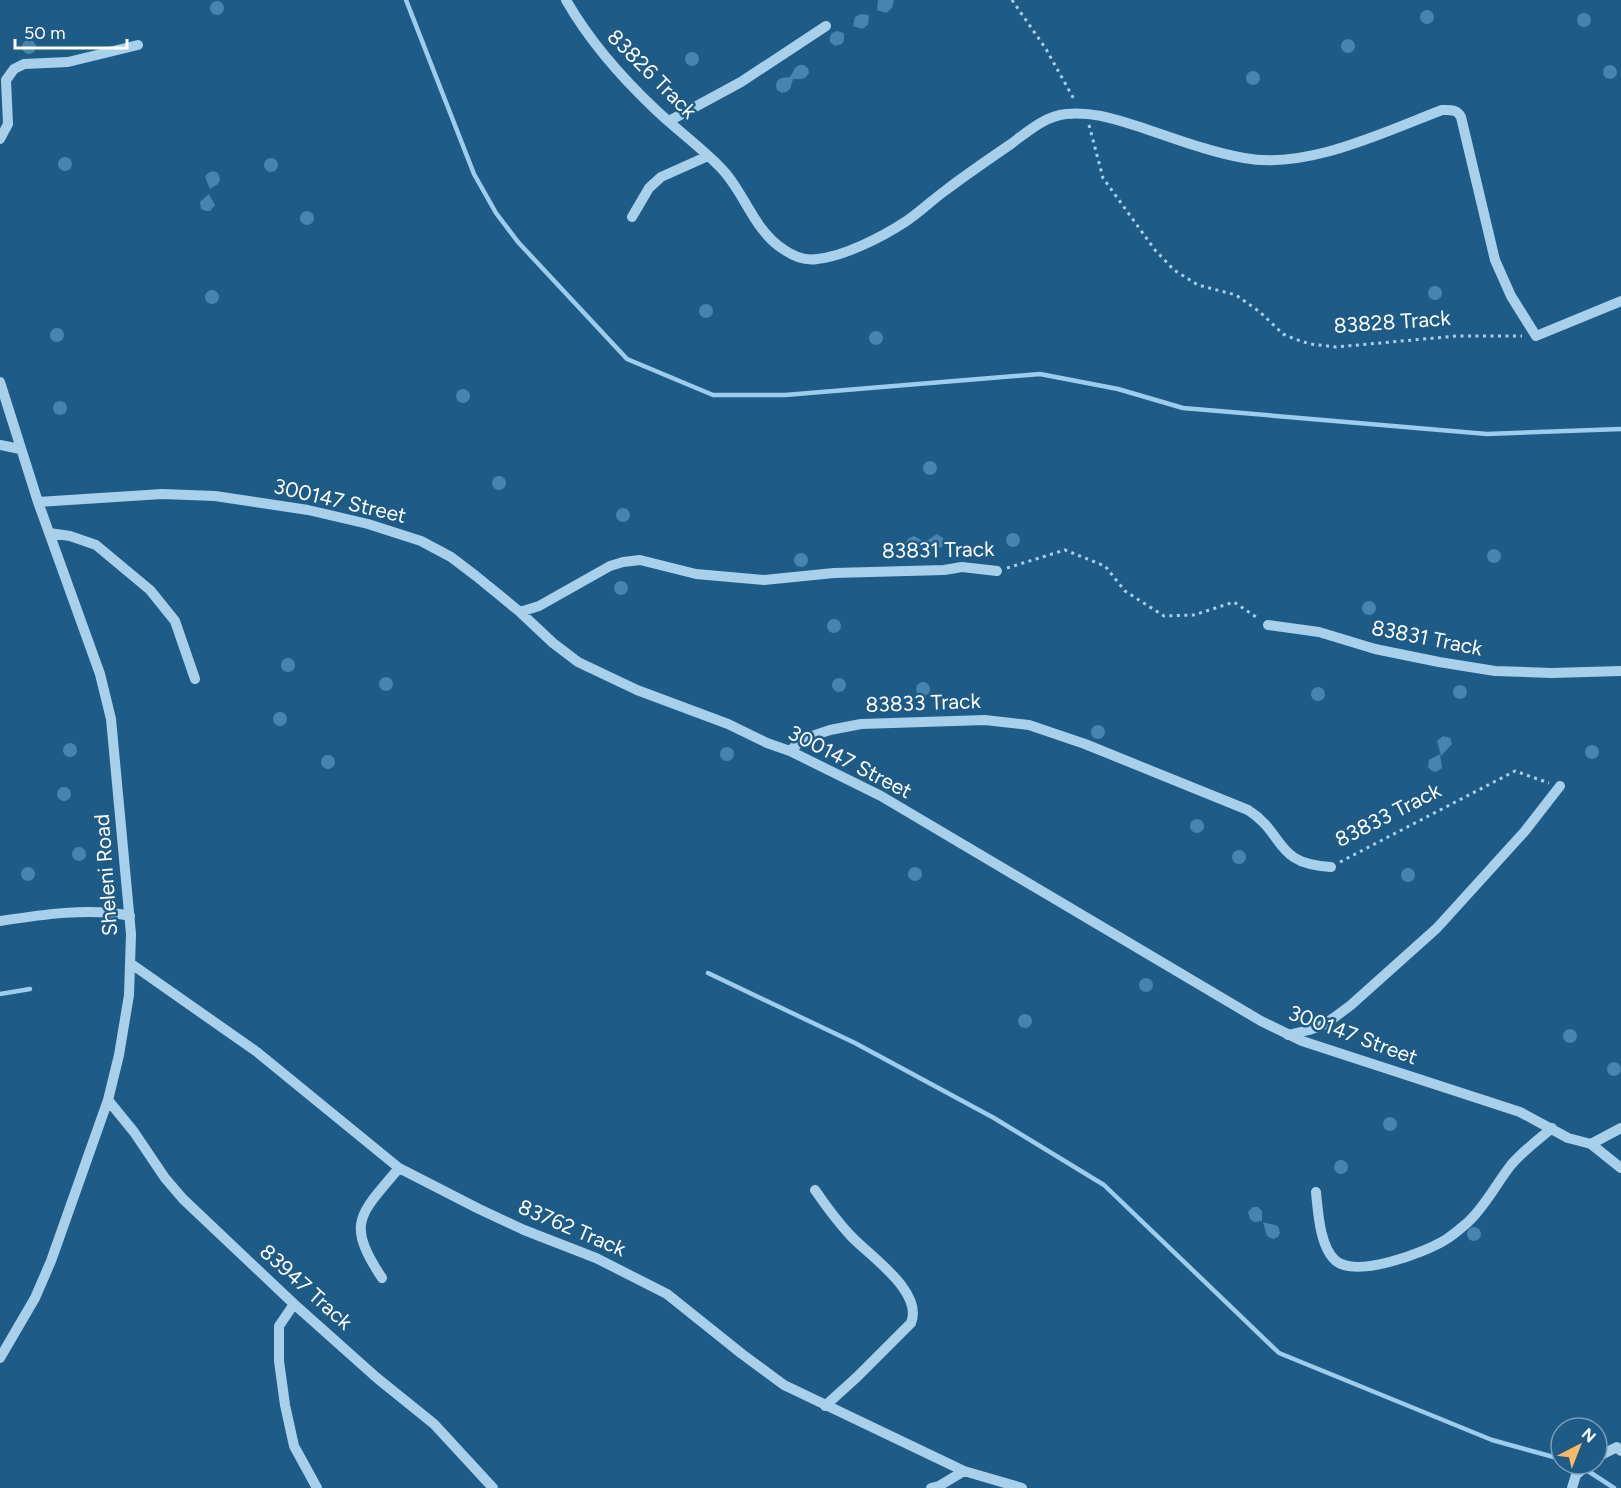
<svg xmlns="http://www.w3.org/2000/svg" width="1621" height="1488" viewBox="0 0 1621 1488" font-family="Figtree,sans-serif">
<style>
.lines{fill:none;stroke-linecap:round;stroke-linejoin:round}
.stream{stroke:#9ccdec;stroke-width:4.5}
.building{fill:#4785b0}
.path{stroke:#a8d0eb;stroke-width:3;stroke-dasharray:3 4.5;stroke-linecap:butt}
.minor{stroke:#a8d0eb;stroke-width:10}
.labels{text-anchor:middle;stroke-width:5;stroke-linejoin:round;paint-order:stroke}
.street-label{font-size:21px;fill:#fff;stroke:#1f5b87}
</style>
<rect width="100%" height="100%" fill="#1f5b87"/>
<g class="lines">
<path class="stream" d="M406 0 474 174 496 213 518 242 627 359 713 395H785L1040 374 1118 389 1183 408 1487 434 1621 429
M708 973 855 1043 994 1118 1104 1185 1279 1353 1492 1440 1561 1459
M0 994 30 989
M1588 1471 1614 1488"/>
</g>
<path class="building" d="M878 0H894L892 8 886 13 877 10Z
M210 8a7 7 0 1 1 14 0a7 7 0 1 1-14 0Z
M1420 17a7 7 0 1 1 14 0a7 7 0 1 1-14 0Z
M1577 20a7 7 0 1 1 14 0a7 7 0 1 1-14 0Z
M861 14 869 15 868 25 862 29 853 26 855 17Z
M837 31 844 33V40L842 44 835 46 830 42V37L832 33Z
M1341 46a7 7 0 1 1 14 0a7 7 0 1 1-14 0Z
M22 47a7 7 0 1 1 14 0a7 7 0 1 1-14 0Z
M685 59a7 7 0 1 1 14 0a7 7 0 1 1-14 0Z
M1603 72a7 7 0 1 1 14 0a7 7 0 1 1-14 0Z
M799 65H804L808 68 809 73 806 77 802 79H793L790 89 786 92 782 93 777 90 776 86 777 81 781 78 790 77 795 68Z
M1246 78a7 7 0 1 1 14 0a7 7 0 1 1-14 0Z
M58 164a7 7 0 1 1 14 0a7 7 0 1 1-14 0Z
M264 165a7 7 0 1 1 14 0a7 7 0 1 1-14 0Z
M213 171 218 173 220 180 218 184 210 189 205 177 208 173Z
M209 194 215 205 210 211H206L201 209 200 202Z
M300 218a7 7 0 1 1 14 0a7 7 0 1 1-14 0Z
M1428 293a7 7 0 1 1 14 0a7 7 0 1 1-14 0Z
M205 297a7 7 0 1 1 14 0a7 7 0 1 1-14 0Z
M699 311a7 7 0 1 1 14 0a7 7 0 1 1-14 0Z
M50 335a7 7 0 1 1 14 0a7 7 0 1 1-14 0Z
M869 338a7 7 0 1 1 14 0a7 7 0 1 1-14 0Z
M456 396a7 7 0 1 1 14 0a7 7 0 1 1-14 0Z
M53 408a7 7 0 1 1 14 0a7 7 0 1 1-14 0Z
M923 468a7 7 0 1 1 14 0a7 7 0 1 1-14 0Z
M492 483a7 7 0 1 1 14 0a7 7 0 1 1-14 0Z
M616 515a7 7 0 1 1 14 0a7 7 0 1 1-14 0Z
M1006 540a7 7 0 1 1 14 0a7 7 0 1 1-14 0Z
M937 534 943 538 944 543 942 547 937 549H933L925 542Z
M914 536 926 543 916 551H911L907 549 906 542 909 538Z
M1487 556a7 7 0 1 1 14 0a7 7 0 1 1-14 0Z
M794 560a7 7 0 1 1 14 0a7 7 0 1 1-14 0Z
M614 588a7 7 0 1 1 14 0a7 7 0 1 1-14 0Z
M1362 608a7 7 0 1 1 14 0a7 7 0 1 1-14 0Z
M827 626a7 7 0 1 1 14 0a7 7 0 1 1-14 0Z
M281 665a7 7 0 1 1 14 0a7 7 0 1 1-14 0Z
M379 684a7 7 0 1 1 14 0a7 7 0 1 1-14 0Z
M832 685a7 7 0 1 1 14 0a7 7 0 1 1-14 0Z
M916 689a7 7 0 1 1 14 0a7 7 0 1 1-14 0Z
M1453 692a7 7 0 1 1 14 0a7 7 0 1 1-14 0Z
M1311 694a7 7 0 1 1 14 0a7 7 0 1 1-14 0Z
M273 719a7 7 0 1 1 14 0a7 7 0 1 1-14 0Z
M1091 732a7 7 0 1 1 14 0a7 7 0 1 1-14 0Z
M1443 736 1450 738 1452 744 1441 756 1437 741Z
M63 750a7 7 0 1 1 14 0a7 7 0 1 1-14 0Z
M1585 752a7 7 0 1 1 14 0a7 7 0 1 1-14 0Z
M720 754a7 7 0 1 1 14 0a7 7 0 1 1-14 0Z
M1440 754 1442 768 1436 772 1432 771 1428 767 1429 760Z
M321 762a7 7 0 1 1 14 0a7 7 0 1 1-14 0Z
M57 794a7 7 0 1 1 14 0a7 7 0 1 1-14 0Z
M1190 826a7 7 0 1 1 14 0a7 7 0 1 1-14 0Z
M72 854a7 7 0 1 1 14 0a7 7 0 1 1-14 0Z
M1232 857a7 7 0 1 1 14 0a7 7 0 1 1-14 0Z
M21 874a7 7 0 1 1 14 0a7 7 0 1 1-14 0Z
M908 874a7 7 0 1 1 14 0a7 7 0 1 1-14 0Z
M1401 875a7 7 0 1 1 14 0a7 7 0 1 1-14 0Z
M1139 985a7 7 0 1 1 14 0a7 7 0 1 1-14 0Z
M1018 1021a7 7 0 1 1 14 0a7 7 0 1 1-14 0Z
M1563 1036a7 7 0 1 1 14 0a7 7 0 1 1-14 0Z
M1607 1069a7 7 0 1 1 14 0a7 7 0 1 1-14 0Z
M1383 1124a7 7 0 1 1 14 0a7 7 0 1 1-14 0Z
M1334 1167a7 7 0 1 1 14 0a7 7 0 1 1-14 0Z
M1253 1207H1258L1262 1211V1221L1254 1222 1250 1219 1248 1212Z
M1263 1222 1278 1226 1280 1233 1278 1237 1273 1239 1267 1236Z
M1467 1234a7 7 0 1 1 14 0a7 7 0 1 1-14 0Z"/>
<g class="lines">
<path class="path" d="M1012 0 1046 49 1075 101
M1089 125 1103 178 1155 250 1174 270 1198 285 1236 295 1260 312 1283 334 1295 339 1310 344 1336 347 1457 336H1522
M1007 568 1065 550 1105 566 1125 591 1164 616 1194 615 1234 602 1259 619
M1340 862 1515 771 1549 783"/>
<path class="minor" d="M566 0C590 42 621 77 656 110 676 129 699 146 719 166 744 190 753 230 783 249 793 256 805 261 817 259 845 256 882 237 905 222 919 213 932 200 946 190 967 174 989 159 1011 144 1027 132 1045 116 1066 114 1093 111 1117 120 1143 128 1176 139 1210 152 1244 158 1307 170 1384 132 1442 110 1450 110 1457 109 1461 117L1495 260 1511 296 1536 336 1621 301
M669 121 741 82 826 26
M0 139 8 124 6 80 14 69 24 64 68 62 138 45
M632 217 649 188 661 177 708 156
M0 382 38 502 100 674 111 719 131 934 129 995 119 1055 108 1100 51 1261 35 1298 0 1358
M0 445 20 449
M38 502 162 494 215 496 308 510 368 524 421 541 451 557 476 576 520 612 553 643 578 662 637 690 728 724 767 743 790 751 881 796 1261 1021 1302 1041 1520 1112 1568 1138 1591 1144 1621 1168
M49 533 70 536 96 545 150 590 175 621 195 679
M520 612 539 606 610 566 623 562 640 560 696 574 764 580 834 573 944 570 962 567 997 571
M1268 625 1319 632 1375 649 1439 662 1495 671 1552 673 1621 671
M790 751 803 739 830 730 861 724 985 720 1029 725 1085 744 1248 810C1286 834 1273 864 1331 867
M0 921C39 915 91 907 130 916
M130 963 257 1052 399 1168 479 1209 524 1230 596 1258 667 1294 742 1354 784 1385 964 1471 1022 1488
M1288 1035 1309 1030 1323 1025 1335 1017 1351 1005 1437 928 1525 831 1560 786
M108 1100 134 1132 165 1178 183 1199 294 1304 377 1378 434 1424 493 1488
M1591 1144 1621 1128
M815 1190C826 1206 837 1221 850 1235 868 1255 924 1291 911 1323L857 1377 825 1406
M1316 1192C1318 1212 1320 1248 1336 1261 1357 1278 1424 1253 1445 1240 1452 1236 1460 1229 1467 1223 1485 1207 1496 1184 1511 1165 1523 1151 1538 1140 1552 1128
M382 1278C345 1222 360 1215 399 1168
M294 1304 279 1326V1361L285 1405 294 1446 317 1488
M1597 1457 1617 1447 1621 1451
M931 1488 939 1486 964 1471
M1572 1488 1576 1475 1589 1464"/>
</g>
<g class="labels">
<g class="street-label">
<text transform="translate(652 74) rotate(45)" y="7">83826 Track</text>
<text transform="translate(1392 322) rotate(-4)" y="7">83828 Track</text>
<text transform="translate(340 501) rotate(13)" y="7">300147 Street</text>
<text transform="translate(938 550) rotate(-1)" y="7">83831 Track</text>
<text transform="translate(1427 638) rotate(11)" y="7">83831 Track</text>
<text transform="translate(923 703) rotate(-2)" y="7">83833 Track</text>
<text transform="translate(850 762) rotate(27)" y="7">300147 Street</text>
<text transform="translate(1388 815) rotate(-27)" y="7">83833 Track</text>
<text transform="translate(106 875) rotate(-94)" y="7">Sheleni Road</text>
<text transform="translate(1353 1035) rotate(20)" y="7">300147 Street</text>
<text transform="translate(572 1228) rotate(23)" y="7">83762 Track</text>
<text transform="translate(306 1287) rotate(42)" y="7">83947 Track</text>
</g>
</g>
<g transform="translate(1579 1446) rotate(42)"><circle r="28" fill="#1f5b87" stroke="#799db7" stroke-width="1.5"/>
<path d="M0-4.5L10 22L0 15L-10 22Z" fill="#f9ba68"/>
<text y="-9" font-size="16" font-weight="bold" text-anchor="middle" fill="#ffffff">N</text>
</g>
<path d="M15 39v9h112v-9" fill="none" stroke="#ffffff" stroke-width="3"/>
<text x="24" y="39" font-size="18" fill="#ffffff" stroke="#1f5b87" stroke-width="4.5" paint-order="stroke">50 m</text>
</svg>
